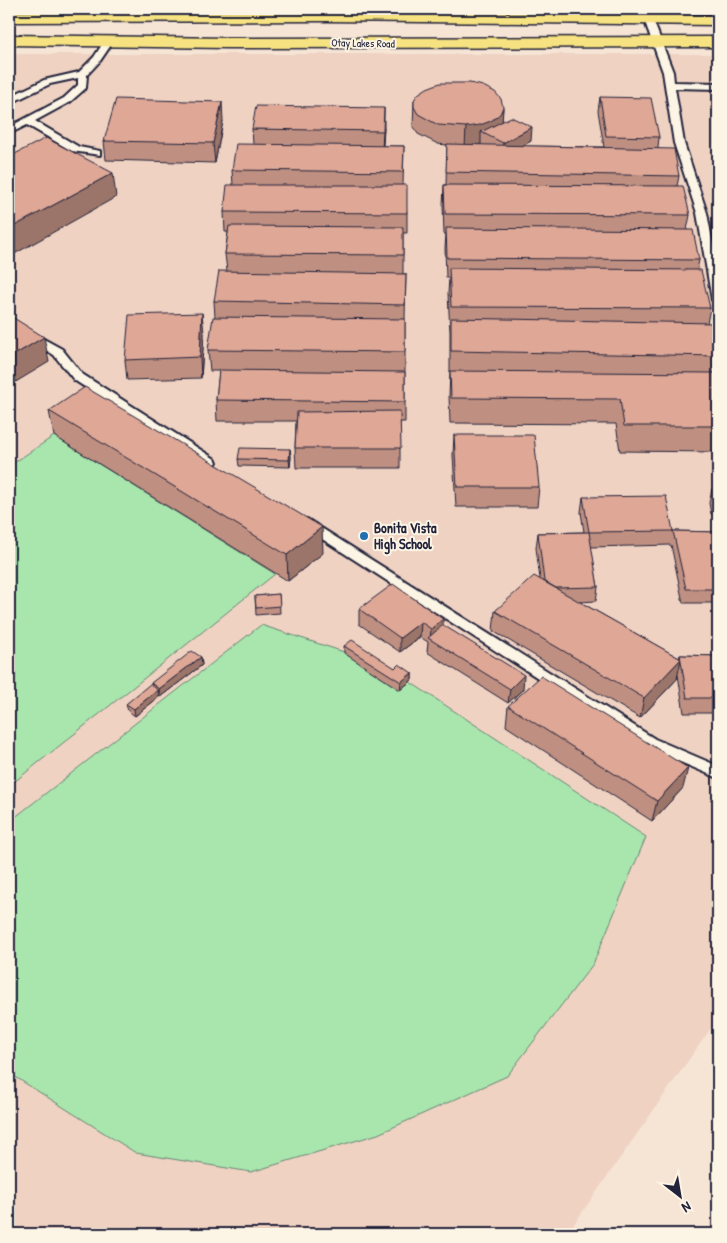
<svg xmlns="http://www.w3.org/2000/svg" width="727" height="1243" viewBox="0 0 727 1243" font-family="'Patrick Hand',sans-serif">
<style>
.built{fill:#efd2c2}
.green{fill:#a9e6ad;stroke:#668474}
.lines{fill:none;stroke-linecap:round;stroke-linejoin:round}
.lane-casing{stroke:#22223b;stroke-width:4}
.primary-casing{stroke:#22223b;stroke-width:3}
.lane{fill:#fcf5e5;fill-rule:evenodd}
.primary{fill:#f6e281;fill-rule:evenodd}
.wall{fill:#bf9081;stroke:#22223b}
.shaded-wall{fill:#9b7569;stroke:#22223b}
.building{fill:#dea796;stroke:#22223b}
.poi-dot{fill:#1f6fb2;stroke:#fcf5e5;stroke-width:2}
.labels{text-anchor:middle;stroke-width:4;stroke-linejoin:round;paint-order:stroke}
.far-street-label{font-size:11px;fill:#22223b;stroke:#fcf5e5}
.poi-label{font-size:14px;font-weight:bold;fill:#22223b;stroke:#fcf5e5;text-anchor:start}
</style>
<rect width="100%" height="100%" fill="#f6e5d5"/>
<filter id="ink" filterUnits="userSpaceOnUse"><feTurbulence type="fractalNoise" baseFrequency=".02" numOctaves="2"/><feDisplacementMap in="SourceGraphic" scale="10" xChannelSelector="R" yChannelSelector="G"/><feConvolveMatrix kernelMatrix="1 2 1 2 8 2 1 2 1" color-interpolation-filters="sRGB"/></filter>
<g filter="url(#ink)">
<path class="built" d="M9 54H718V1018L567 1234H9Z"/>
<path class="green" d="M54 436 275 574 9 786V466Z
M261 625 384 665 646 837 593 964 507 1076 378 1134 251 1172 136 1153 9 1073V822Z"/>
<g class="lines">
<defs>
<path id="lane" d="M638 9H646L649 14 655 9H664L653 20 673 72 674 82 718 83V89L675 88 684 143 707 213 718 272V303L712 300 697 213 674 143 663 72 644 19Z
M108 39 113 42 100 61 87 75 86 88 70 102 35 121 79 147 100 151V155L72 151 27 125 9 134V127L64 98 78 85V78L50 84 9 104V97L44 80 79 72 94 57 105 40Z
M9 320 62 349 82 374 215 459 217 462 215 465H207L74 380 54 355 9 328Z
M307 519 655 739 718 766V778L645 747 302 526 301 523 302 520Z"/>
<path id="primary" d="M327 11 718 15V25L327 21 9 22V12Z
M9 35 228 38 718 37V47L228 48 9 45Z"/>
</defs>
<use href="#lane" class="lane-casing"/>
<use href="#primary" class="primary-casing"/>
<use href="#lane" class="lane"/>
<use href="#primary" class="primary"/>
</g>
<path class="wall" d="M600 97 659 137 658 148 679 176 677 186 690 215 687 230 699 260 697 270 710 308 707 323 718 345V366L716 377 718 389V452L620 451 616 424 450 423 449 396 450 371V332L448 293 449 278H446L445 248 446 234H444L443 205 444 185H446L447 145 438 144 418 134 413 127 414 100 503 107 502 121 531 141 522 146 604 147 598 111Z
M223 121 215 163 106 160 104 141Z
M384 128 383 146H404L403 185 407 213V233H403V274H406L405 319V422H400V468H296L295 448 296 421H217L216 400 219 371H210L208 350 215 317 214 301 227 271 225 254 228 232H225L224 212 233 185 232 170 253 144 252 129Z
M204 333 201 378 127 380 125 360Z
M49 411 323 553 288 581 54 436Z
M454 435 539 487 537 507H456L453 455Z
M290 449 291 457 290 467 239 466 238 459Z
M717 452H718V514H711L709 503 712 489H718L714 467Z
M583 497 673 531 718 532V603H683L671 545 591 547 598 587 596 601 580 602 679 658 680 655 718 656V713H684L678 675 677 679 640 718 493 631 495 611 540 579 536 548 538 533 584 532 581 512Z
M279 594 280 613 256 615 255 596Z
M359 609 443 625 523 689 508 703 427 652 428 642 420 637 400 652 359 624Z
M344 646 395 668 412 673V680L400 690 344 653Z
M201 657 202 665 160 697 158 695 159 697 135 716 128 711 126 704 152 686 151 683Z
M508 706 683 788 652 821 506 726Z"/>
<path class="shaded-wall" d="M222 102 223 121 215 163 213 143Z
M503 107 502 126 481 132V144L465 147 466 127Z
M384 108V128L382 151 383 131Z
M532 127 531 141 502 157 503 143Z
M113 173 116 197 9 257V229Z
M202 313 204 333 201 378 200 357Z
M44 337 49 362 9 386V358Z
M290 449 291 457 290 467 289 460Z
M322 527 323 553 288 581 287 555Z
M443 619V633L430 639 431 629Z
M421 622 420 637 400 652V638Z
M201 657 202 665 160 697 159 689Z
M681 659 677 679 640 718 644 698Z
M412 673V680L400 690 401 682Z
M524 675 523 689 508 703 510 689Z
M158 690 159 697 135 716 134 709Z
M688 768 683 788 652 821 657 801Z"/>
<path class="building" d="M440 83H470L483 86 495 92 501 99 503 107 500 114 491 121 480 125 466 127 438 125 418 114 414 107V100L418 94 427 88Z
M600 97 651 98 659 137 606 136Z
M116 99 222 102 213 143 104 141Z
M256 106 384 108 383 131 252 129Z
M511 117 532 127 503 143 481 132Z
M46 138 113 173 9 229V157Z
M236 144 404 146 403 172 232 170Z
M447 144 674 149 679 176 446 172Z
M227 185H407V213L224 212Z
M444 185 683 186 690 215 445 214Z
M229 226 403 227V255L225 254Z
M446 228 693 230 699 260 447 258Z
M449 268 701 270 710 308 451 307Z
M219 271 406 274 405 305 214 301Z
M202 313 200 357 125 360 129 315Z
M9 315 44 337 9 358Z
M213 317 405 319V352L208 350Z
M451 318 714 323 718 345V356L451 351Z
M219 370 405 372V402L216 400Z
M450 371 715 373 718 389V426H624L620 399 451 398Z
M85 387 322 527 287 555 49 411Z
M400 411 401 448H295L297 412Z
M454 435H534L539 487H457Z
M240 448 290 449 289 460 238 459Z
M712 489H718V500H714Z
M666 496 673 531 718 532V589H686L673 531 589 532 583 497Z
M589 532 598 587 556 588 544 581 538 533Z
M534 576 681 659 644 698 495 611Z
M393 584 443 619 431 629 421 622 400 638 359 609Z
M279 594 280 606 256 608 255 596Z
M443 625 524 675 510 689 428 638Z
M352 640 395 668 399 664 412 673 401 682 344 646Z
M192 651 201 657 159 689 151 683Z
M680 655 718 656V698H687Z
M541 676 688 768 657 801 508 706Z
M150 684 158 690 134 709 126 704Z"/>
</g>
<circle class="poi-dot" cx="364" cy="536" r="5"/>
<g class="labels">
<g class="far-street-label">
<text transform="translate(363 43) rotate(1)" y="4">Otay Lakes Road</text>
</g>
<g class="poi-label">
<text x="374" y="533">Bonita Vista<tspan x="374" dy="16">High School</tspan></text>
</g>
</g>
<rect width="727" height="1243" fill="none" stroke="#fcf5e5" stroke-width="30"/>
<rect x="15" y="15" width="697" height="1213" fill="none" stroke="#22223b" stroke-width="2" filter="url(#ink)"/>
<g transform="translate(680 1196) rotate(149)" stroke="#fcf5e5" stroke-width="4" paint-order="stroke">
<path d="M0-4L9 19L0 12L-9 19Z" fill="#22223b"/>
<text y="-8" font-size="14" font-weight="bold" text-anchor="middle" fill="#22223b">N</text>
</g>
</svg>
